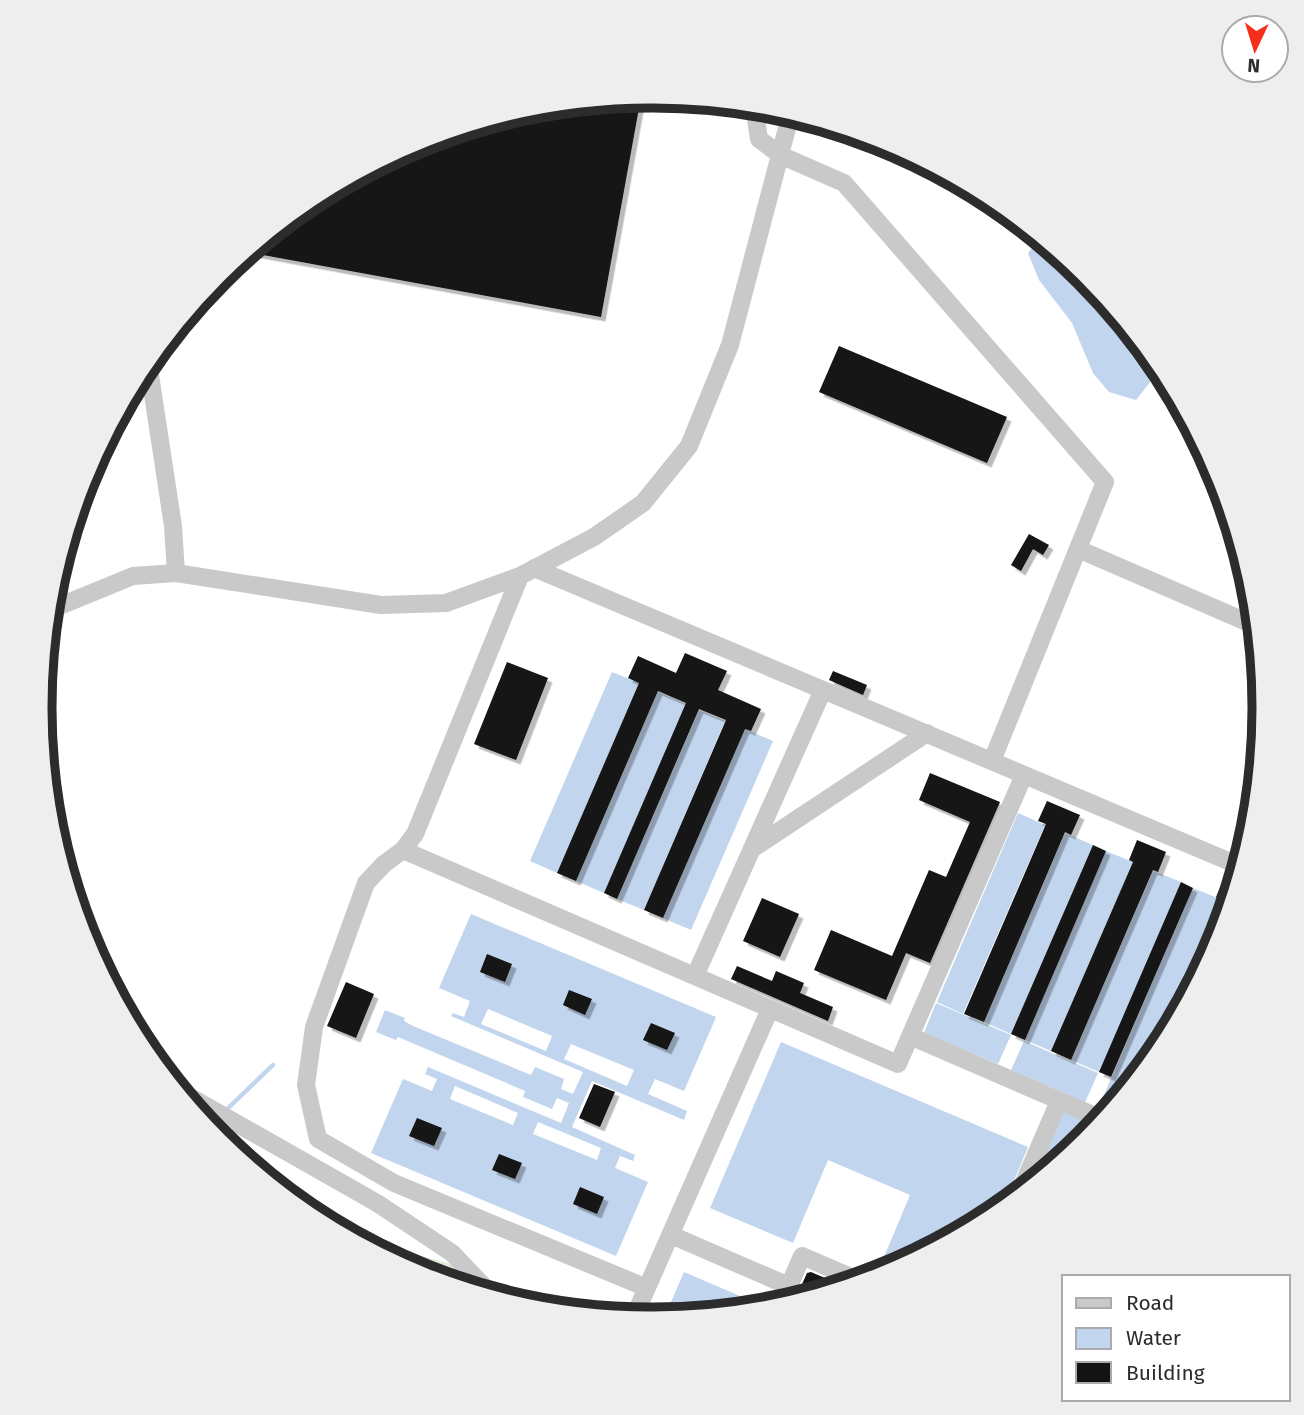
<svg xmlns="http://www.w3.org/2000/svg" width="1304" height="1415" viewBox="0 0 1304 1415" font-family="'Fira Sans',sans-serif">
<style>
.green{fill:#dfebd7}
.water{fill:#c1d5ee;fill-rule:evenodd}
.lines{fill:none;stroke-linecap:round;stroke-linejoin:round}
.stream{stroke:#c1d5ee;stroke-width:4.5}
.building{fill:#131313;filter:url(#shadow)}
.path{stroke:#c9c9c9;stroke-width:2.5;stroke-dasharray:3.5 3.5;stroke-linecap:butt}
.minor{stroke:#c9c9c9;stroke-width:18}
.rim{fill:none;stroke:#2c2c2c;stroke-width:9}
</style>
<defs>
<filter id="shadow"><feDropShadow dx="4.5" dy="4.5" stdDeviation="0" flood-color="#0004"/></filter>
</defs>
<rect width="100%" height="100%" fill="#fff"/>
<path class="green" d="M347 1235 468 1269 508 1300 418 1273Z"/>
<path class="water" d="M1040 238 1085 275 1161 368 1136 400 1109 392 1093 373 1072 323 1039 280 1028 253Z
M612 672 639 683 557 873 530 861Z
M658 692 686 704 604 893 576 881Z
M699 710 725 721 644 910 617 899Z
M745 729 773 741 691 930 663 918Z
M1018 813 1045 825 963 1014 937 1002Z
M1065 833 1093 845 1011 1034 984 1022Z
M1106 851 1133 862 1051 1051 1025 1040Z
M1153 871 1181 882 1099 1072 1071 1060Z
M1193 888 1220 899 1152 1059 1106 1115 1097 1111Z
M471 914 716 1017 684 1091 655 1079 648 1094 687 1111 684 1120 592 1081 572 1127 635 1155 633 1161 620 1156 615 1168 648 1182 616 1256 371 1153 403 1079 432 1091 437 1079 425 1074 428 1067 561 1123 569 1103 557 1098 552 1109 523 1097 525 1091 398 1037 396 1040 376 1032 385 1010 405 1018 404 1021 413 1026 531 1075 535 1067 564 1079 561 1089 573 1094 583 1072 451 1016 453 1013 464 1017 470 1001 439 988ZM488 1009 552 1036 546 1051 481 1024ZM571 1044 634 1070 627 1086 564 1059ZM455 1086 518 1113 513 1125 450 1099ZM538 1122 601 1148 597 1160 533 1134Z
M936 1003 1011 1035 998 1064 924 1033Z
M1024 1041 1098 1073 1083 1107 1069 1095 1011 1070Z
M781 1042 1028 1147 1003 1207 992 1216 886 1273 876 1276 910 1195 828 1160 793 1243 710 1208Z
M1065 1108 1099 1123 1084 1140 1032 1183Z
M684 1272 766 1307V1308L664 1318Z"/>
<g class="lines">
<path class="stream" d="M224 1112 273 1065
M209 1127 218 1118"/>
</g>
<path class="building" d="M641 97 601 317 247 252 312 199 418 142 533 107Z
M839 346 1007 417 987 463 819 392Z
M1029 534 1049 545 1043 555 1033 549 1021 571 1011 565Z
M685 653 727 671 718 690 761 709 751 731 745 729 663 918 644 910 726 720 699 709 617 899 604 893 686 703 658 691 576 881 557 873 639 683 628 678 638 656 676 673Z
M507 662 548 678 516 760 474 744Z
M833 671 867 685 863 695 829 680Z
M930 773 1000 802 930 963 906 953 886 1000 814 970 831 930 892 956 929 870 946 877 970 822 919 800Z
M1047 801 1080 815 1071 835 1065 832 984 1022 964 1014 1046 824 1038 821Z
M1137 840 1166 852 1158 872 1153 870 1071 1060 1051 1051 1133 862 1129 860Z
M1093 845 1106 851 1025 1040 1011 1034Z
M1225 876 1236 880 1217 942 1183 1006 1176 1002 1221 899 1216 897Z
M1181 882 1193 888 1111 1077 1099 1072Z
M762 898 799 914 780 957 743 941Z
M487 954 512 964 505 982 480 972Z
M737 966 772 981 776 971 804 983 800 993 833 1007 828 1021 731 979Z
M346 982 374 994 356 1038 327 1026Z
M569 990 592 999 585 1015 563 1005Z
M651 1023 675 1033 667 1050 643 1040Z
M594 1084 615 1092 600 1127 579 1118Z
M417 1118 442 1128 434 1146 409 1136Z
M499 1154 522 1163 515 1179 492 1170Z
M580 1187 604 1197 597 1214 573 1204Z
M811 1272 832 1281 836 1288 795 1300 807 1273Z"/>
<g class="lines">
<path class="path" d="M373 1249 400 1258 440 1279"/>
<path class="minor" d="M754 106 759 139 780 155 844 183 1105 482 992 761
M148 362 173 526 176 573
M1078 549 1256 626
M534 568 1240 866
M520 576 415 834 403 850 384 864 366 883 314 1027 306 1085 318 1139 394 1183 647 1288
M50 610 133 576 176 573 381 605 446 603 520 576 594 537 643 503 689 446 730 345 791 113
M752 849 927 733
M403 850 898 1064 1024 775
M695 976 823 690
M910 1036 1102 1119
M178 1090 377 1203 452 1253 492 1295
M1019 1194 1059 1101
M671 1235 789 1286 781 1305
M789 1286 802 1256 860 1281
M634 1317 770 1009"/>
</g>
<path d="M0 0H1304V1415H0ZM651 108H653A599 599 0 0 1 1252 707V708A599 599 0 0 1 653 1307H651A599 599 0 0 1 52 708V707A599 599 0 0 1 651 108Z" fill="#eee" fill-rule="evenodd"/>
<path class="rim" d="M651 108H653A599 599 0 0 1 1252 707V708A599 599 0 0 1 653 1307H651A599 599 0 0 1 52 708V707A599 599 0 0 1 651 108Z"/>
<rect x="1062" y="1275" width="228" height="126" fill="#ffffff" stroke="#ababab" stroke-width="2"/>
<rect x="1076" y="1298" width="35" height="10" fill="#c9c9c9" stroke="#ababab" stroke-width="2"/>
<text x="1126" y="1310" font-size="21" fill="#2c2c2c">Road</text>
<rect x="1076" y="1328" width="35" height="21" fill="#c1d5ee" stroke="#ababab" stroke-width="2"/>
<text x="1126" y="1345" font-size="21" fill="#2c2c2c">Water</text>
<rect x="1076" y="1362" width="35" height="21" fill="#131313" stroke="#ababab" stroke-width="2"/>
<text x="1126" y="1380" font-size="21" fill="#2c2c2c">Building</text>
<g transform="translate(1255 49) rotate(184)"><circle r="33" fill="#ffffff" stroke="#ababab" stroke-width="2"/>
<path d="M0-5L12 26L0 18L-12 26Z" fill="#f52f1c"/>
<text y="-10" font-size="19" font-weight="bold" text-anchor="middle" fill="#2c2c2c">N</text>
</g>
</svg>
